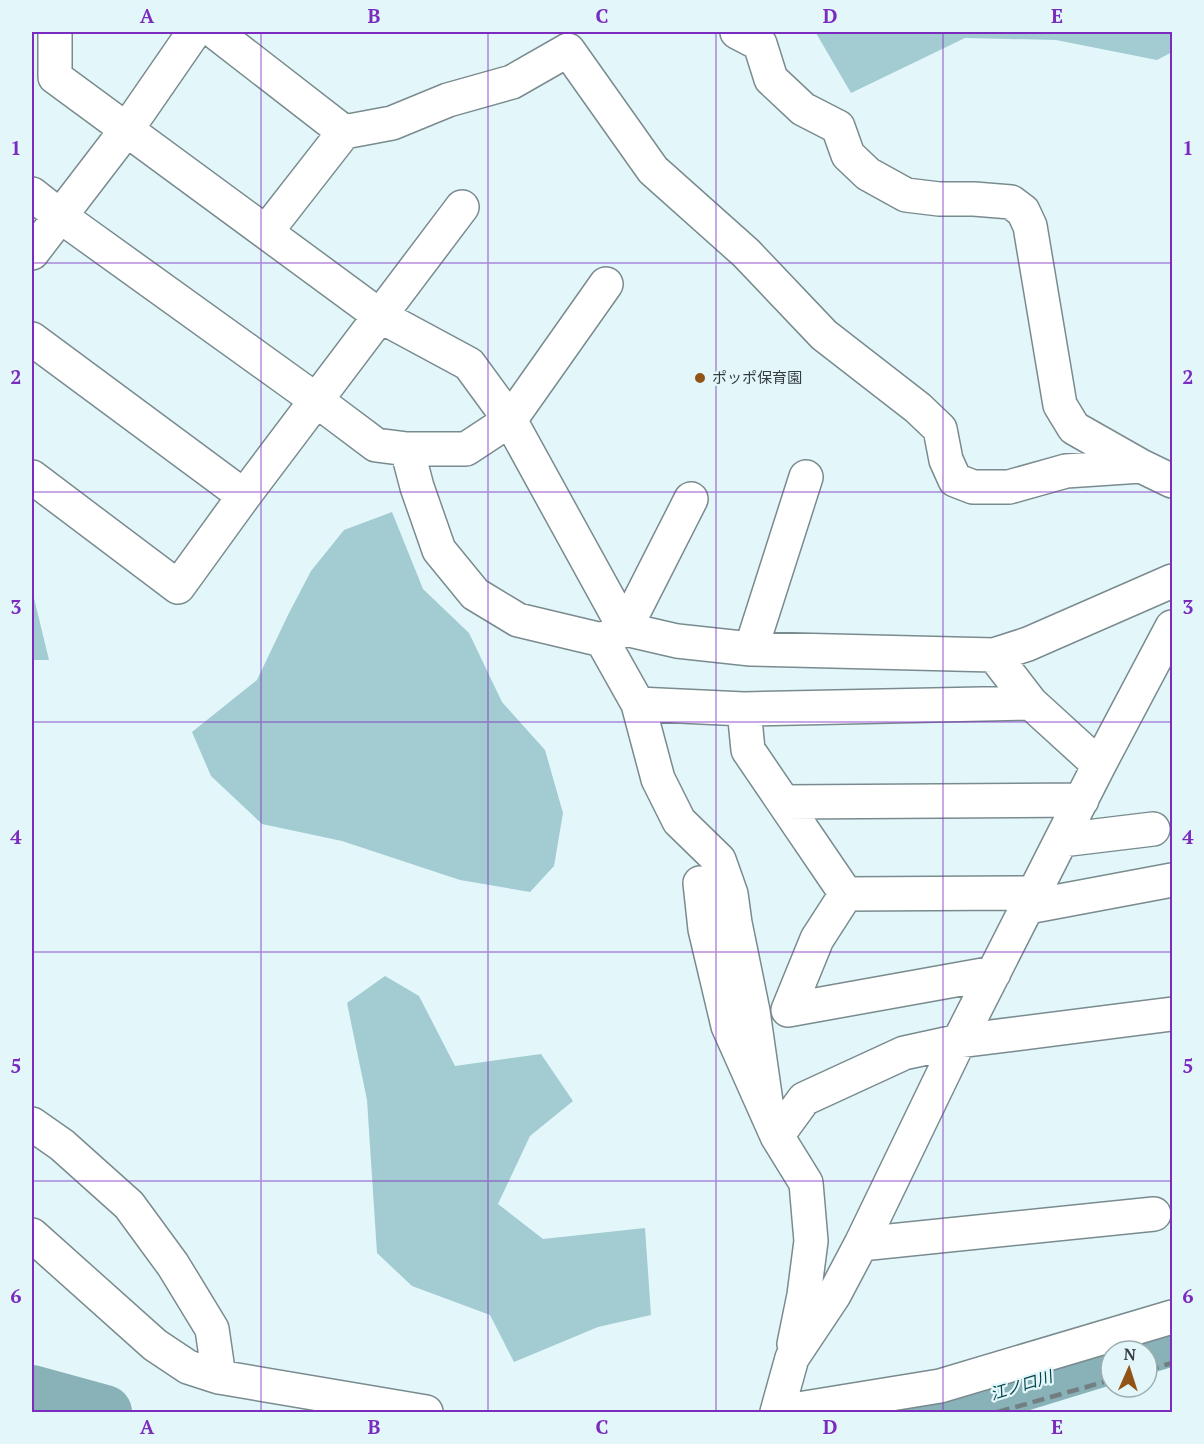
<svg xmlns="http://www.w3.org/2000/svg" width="1204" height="1444" viewBox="0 0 1204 1444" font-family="'PT Serif','Noto Sans JP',serif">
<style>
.forest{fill:#a2cbd2}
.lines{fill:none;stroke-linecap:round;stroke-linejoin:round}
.river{stroke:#88b1b8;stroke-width:54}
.minor-casing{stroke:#798b8e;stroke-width:36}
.minor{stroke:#fff;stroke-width:33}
.rail{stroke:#727e80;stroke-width:4.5;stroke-dasharray:12 6;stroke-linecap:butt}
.grid{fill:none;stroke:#7b2cbf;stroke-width:1.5;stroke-opacity:0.55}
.poi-dot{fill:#915416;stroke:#e3f7fa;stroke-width:2}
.labels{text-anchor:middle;stroke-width:4.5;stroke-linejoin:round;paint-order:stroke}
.poi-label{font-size:15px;fill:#353d3e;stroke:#e3f7fa;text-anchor:start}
.water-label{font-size:16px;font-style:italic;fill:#04454d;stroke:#e3f7fa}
.neatline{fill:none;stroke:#7b2cbf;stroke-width:2}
.grid-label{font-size:20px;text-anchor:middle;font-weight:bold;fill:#7b2cbf}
</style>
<rect width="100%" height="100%" fill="#e3f7fa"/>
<path class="forest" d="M817 32H1172V52L1157 60 1056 40 965 38 851 93 816 33Z
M392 512 423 589 469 633 502 702 545 750 563 813 554 866 530 892 460 880 342 841 262 824 211 776 192 732 257 680 288 615 311 571 344 530Z
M32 590 49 660H32Z
M385 976 419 996 455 1066 541 1054 573 1101 530 1136 498 1204 543 1239 645 1228 651 1315 598 1327 514 1362 490 1315 412 1286 377 1253 367 1100 347 1003Z"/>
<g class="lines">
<path class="river" d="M1132 1351 1172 1339
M32 1392 105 1412
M931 1412 1111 1357"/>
<defs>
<path id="minor" d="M55 32V77L380 316 469 364 510 420 625 629 677 641 751 649 994 655 1031 703 1099 765
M215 32 344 132 392 123 448 100 512 82 568 50 653 170 746 253 824 335 918 408 940 429 946 460 955 480 973 487H1009L1066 471 1141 466 1172 481
M737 32 760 44 771 79 803 109 838 127 848 155 868 174 906 195 939 199H974L1011 202 1023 211 1030 226 1060 405 1074 428 1141 466
M32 194 60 216 316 400 376 445 407 449H466L510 420 606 284
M266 232 344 132
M32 253 127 129 194 32
M32 339 244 496
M407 449 417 487 439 550 475 594 518 620 602 640
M32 477 178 587 244 496 462 207
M691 499 625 629 602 640 638 704 658 779 679 821 719 860 731 894 735 923 753 1011 768 1116
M751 649 806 477
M994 655 1028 644 1172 581
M638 704 744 709 1031 703
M744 709 748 750 846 894 1035 893
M784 802 1082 800
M1062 840 1153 829
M700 883 705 929 728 1026 777 1136 806 1183 811 1241 804 1295 794 1344
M846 894 817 939 788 1010 994 973
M1028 907 1172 880
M32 1124 62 1145 129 1205 173 1265 212 1329 219 1377
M777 1136 804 1099 904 1053 959 1041 1172 1014
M32 1235 155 1345 188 1367 219 1377 426 1412
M861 1244 1154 1214
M777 1412 792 1358 834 1295 861 1244 959 1041 1099 765 1172 627
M780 1412 940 1386 1172 1317"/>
</defs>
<use href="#minor" class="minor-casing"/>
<use href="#minor" class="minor"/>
<path class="rail" d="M1147 1370 1172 1363
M998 1412 1111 1380"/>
</g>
<path class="grid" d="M261 32V1412M488 32V1412M716 32V1412M943 32V1412M32 263H1172M32 492H1172M32 722H1172M32 952H1172M32 1181H1172"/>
<circle class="poi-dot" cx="700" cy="378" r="6"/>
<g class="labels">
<g class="poi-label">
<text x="712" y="383">ポッポ保育園</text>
</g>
<g class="water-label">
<text transform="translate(1021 1385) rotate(-17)" y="6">江ノ口川</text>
</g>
</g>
<rect width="1204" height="1444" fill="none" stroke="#e3f7fa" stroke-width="66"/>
<g transform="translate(1129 1369) rotate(3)"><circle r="28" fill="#e3f7fa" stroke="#9dadaf" stroke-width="1.5"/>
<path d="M0-4.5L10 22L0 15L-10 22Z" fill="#915416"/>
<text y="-9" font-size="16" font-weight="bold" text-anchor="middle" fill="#353d3e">N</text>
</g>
<rect x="33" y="33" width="1138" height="1378" class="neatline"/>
<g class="grid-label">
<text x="147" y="23">A</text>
<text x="374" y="23">B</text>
<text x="602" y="23">C</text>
<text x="830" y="23">D</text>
<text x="1057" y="23">E</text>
<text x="16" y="155">1</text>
<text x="1188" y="155">1</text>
<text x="16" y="384">2</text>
<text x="1188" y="384">2</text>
<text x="16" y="614">3</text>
<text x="1188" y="614">3</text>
<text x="16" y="844">4</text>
<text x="1188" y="844">4</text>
<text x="16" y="1073">5</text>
<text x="1188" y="1073">5</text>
<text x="16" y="1303">6</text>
<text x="1188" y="1303">6</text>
<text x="147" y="1434">A</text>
<text x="374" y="1434">B</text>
<text x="602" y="1434">C</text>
<text x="830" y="1434">D</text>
<text x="1057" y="1434">E</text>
</g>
</svg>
